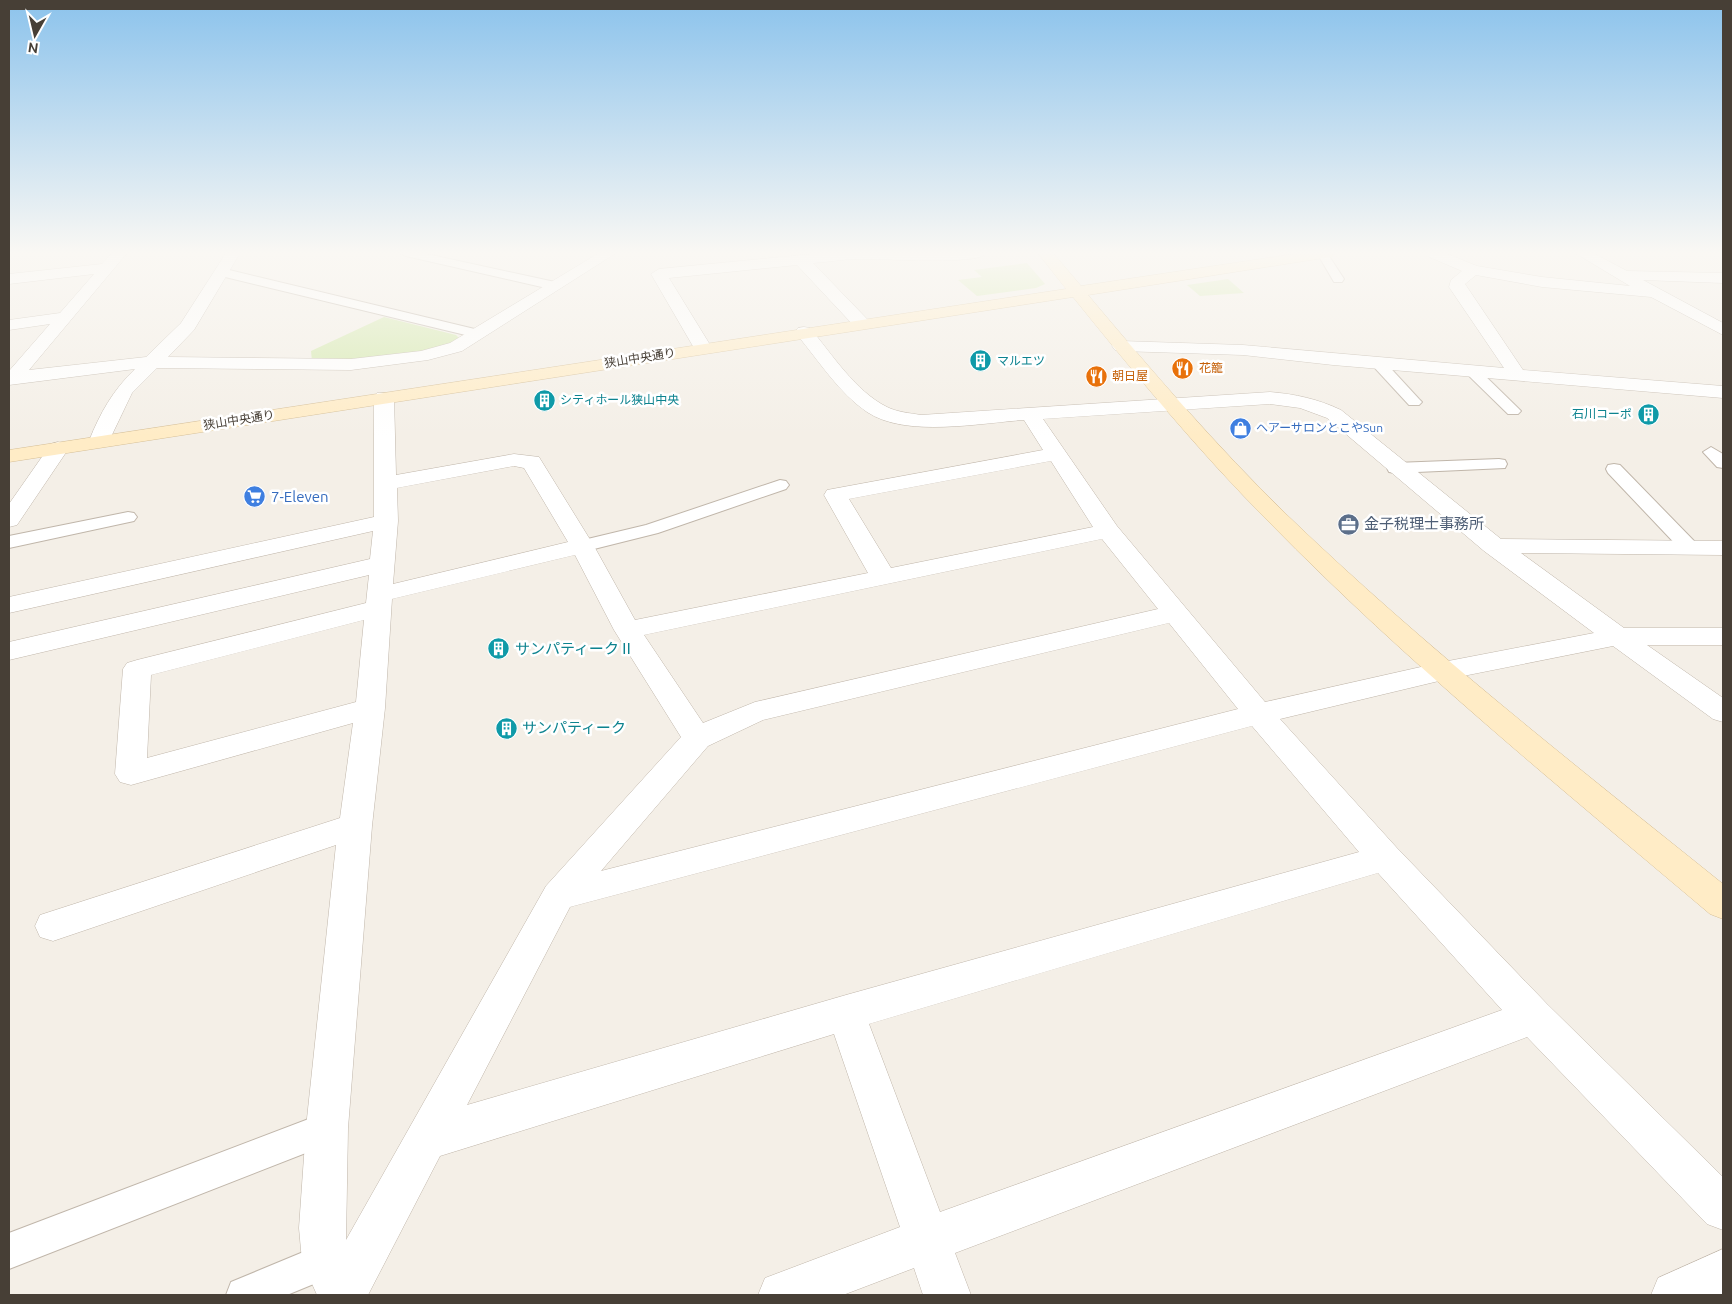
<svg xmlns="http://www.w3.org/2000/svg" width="1732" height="1304" viewBox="0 0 1732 1304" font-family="Ubuntu,'Noto Sans JP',sans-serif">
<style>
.green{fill:#d5e9af}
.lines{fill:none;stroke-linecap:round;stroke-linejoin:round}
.lane-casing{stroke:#c0b6aa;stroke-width:2}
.street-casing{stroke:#c0b6aa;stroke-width:1}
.secondary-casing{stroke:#d5be96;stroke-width:1}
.lane{fill:#fff;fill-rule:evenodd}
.street{fill:#fff;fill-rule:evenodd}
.secondary{fill:#ffecc6;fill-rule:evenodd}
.labels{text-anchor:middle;stroke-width:5;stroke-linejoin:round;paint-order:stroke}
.far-street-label{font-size:12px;fill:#473f36;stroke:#fff}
.far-culture-label{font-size:12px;fill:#0d838f;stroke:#fff;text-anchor:start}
.far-food-label{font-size:12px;fill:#c56008;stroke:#fff;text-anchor:start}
.far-shop-label{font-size:12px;fill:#366cbe;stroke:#fff;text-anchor:start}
.shop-label{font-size:15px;fill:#366cbe;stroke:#fff;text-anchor:start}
.service-label{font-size:15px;fill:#4e5e75;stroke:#fff;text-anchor:start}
.culture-label{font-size:15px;fill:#0d838f;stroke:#fff;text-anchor:start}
</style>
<rect width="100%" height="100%" fill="#f4efe7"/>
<path class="green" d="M1027 263 1045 284 1036 288 977 296 958 280 982 277 974 270Z
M1228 279 1244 293 1200 296 1187 285Z
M384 317 456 335 459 338C431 360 348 359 312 361L311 351Z"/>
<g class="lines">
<defs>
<path id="lane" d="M400 253H422L555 282 561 286 555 290 406 256Z
M1317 253H1327L1344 279 1342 282H1334Z
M221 268 483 331 485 334 478 338 217 275 215 272Z
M1378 359 1383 360 1419 399 1422 402 1419 405H1409L1373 366 1371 363Z
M1472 367 1477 368 1518 408 1521 411 1518 414H1508L1467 374 1465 371 1467 368Z
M1711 447 1723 454V468L1717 467 1703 452Z
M1499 459 1505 460 1507 464 1505 468 1395 473 1389 472 1387 468 1389 464 1395 463Z
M1614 464 1620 465 1696 543 1698 547 1696 551H1682L1608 473 1606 469 1608 465Z
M780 480 786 481 789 485 786 489 658 533 582 552 575 550 573 546 575 542 646 525Z
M128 512 134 513 137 517 134 521 9 548V536Z
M327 1112 339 1116 343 1128 339 1140 9 1269V1233Z
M325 1243 338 1248 343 1261 338 1274 287 1295H226L231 1282Z"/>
<path id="street" d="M112 253H127L29 370 146 357 181 323 226 253H240L194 330 168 357 351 359 421 351 450 343 599 253H616L462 351 428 360 351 370 157 368 132 393 109 441 106 445 99 447 92 445 89 441C100 413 113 390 135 369L9 385V371L50 324 9 330V320L60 313 94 274 9 284V274L102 264Z
M824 253H987C978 266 879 258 858 259 843 259 828 262 813 263L868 320 871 324 868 328H856L797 265 669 278 712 348 709 352H697L694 348 651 274 659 269Z
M1425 253H1445L1477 266 1542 277 1630 286 1575 253H1593L1627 271 1723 273V283L1643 280 1723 323V335L1651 297 1542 287 1476 275 1465 284 1523 370 1723 386V398L1333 365 1243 355 1121 351 1115 350 1112 346 1115 342 1121 341 1243 345 1504 368 1449 287 1451 280 1462 271 1427 256Z
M804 327 810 328C832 354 855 391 887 407 897 412 909 413 921 415L1270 392C1295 394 1318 399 1341 410L1501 539 1723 541V555L1521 553 1624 628H1723V645H1647L1723 698V722L1713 719 1613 646 1443 680 1280 719 1397 848 1547 1004 1723 1177V1230L1707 1224 1527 1037 955 1253 971 1295H923L914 1268 843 1295H758L765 1278 900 1227 834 1034 440 1156 368 1295H317L302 1261 299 1228 306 1128 336 845 53 941 40 937 35 926 40 915 340 818 353 723 131 785 120 782 115 774 123 669 127 663 137 660 366 603 369 575 9 660V642L370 559 373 531 9 613V597L374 517V397L377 393H391L394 397 396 475 514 454 539 457 594 546 635 620 868 573 824 495 827 490 1043 450 1024 420C979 423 906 438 867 412 839 393 819 361 798 336L795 332 798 328ZM1270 404 1300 408 1327 418 1484 551 1594 633 1443 662 1265 702 1117 526 1043 419ZM1051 461 1093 527 891 568 849 499ZM514 466 524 468 568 542 393 584 398 521 397 488ZM1102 539 1158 609 755 702 703 723 644 635ZM575 555 614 630 681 737 546 886 346 1240 348 1128 372 826 385 708 392 599ZM364 620 356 702 147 758 151 675ZM1169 623 1238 709 601 871 708 746 763 720ZM1252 726 1359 852 846 995 467 1105 570 907ZM1378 873 1502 1010 940 1212 869 1024Z
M58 442 65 444 69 448 17 525 9 527V504L51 444Z
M1723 1249V1295H1651L1658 1278Z"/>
<path id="secondary" d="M1038 253H1053L1081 286 1301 253H1337L1330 257 1088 295C1152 371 1216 446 1287 515 1424 647 1575 765 1723 884V919L1710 914C1561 788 1407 663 1270 523 1199 452 1136 375 1073 297L9 462V450L1066 289Z"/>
</defs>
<use href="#lane" class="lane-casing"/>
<use href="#street" class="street-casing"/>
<use href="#secondary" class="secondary-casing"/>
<use href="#lane" class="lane"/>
<use href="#street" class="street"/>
<use href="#secondary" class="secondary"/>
</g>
<linearGradient id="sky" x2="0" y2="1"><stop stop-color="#8cc3ec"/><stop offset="0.58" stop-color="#faf8f4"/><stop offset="1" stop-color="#faf8f4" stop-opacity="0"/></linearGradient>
<rect width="1732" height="436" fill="url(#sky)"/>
<defs>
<symbol id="building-disc" viewBox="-11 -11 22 22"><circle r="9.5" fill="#0f9aa8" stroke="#fff"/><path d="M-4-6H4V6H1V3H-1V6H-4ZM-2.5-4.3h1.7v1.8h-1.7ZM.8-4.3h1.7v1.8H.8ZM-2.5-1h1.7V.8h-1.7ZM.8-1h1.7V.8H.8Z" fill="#fff"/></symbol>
<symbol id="restaurant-disc" viewBox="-11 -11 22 22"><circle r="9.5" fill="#e8710a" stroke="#fff"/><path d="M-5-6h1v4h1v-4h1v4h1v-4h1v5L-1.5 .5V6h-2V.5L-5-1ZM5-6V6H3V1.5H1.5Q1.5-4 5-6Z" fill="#fff"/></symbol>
<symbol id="shop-disc" viewBox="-11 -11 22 22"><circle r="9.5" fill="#3f7fe0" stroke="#fff"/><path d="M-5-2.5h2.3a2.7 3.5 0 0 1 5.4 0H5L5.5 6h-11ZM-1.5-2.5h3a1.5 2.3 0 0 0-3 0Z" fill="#fff"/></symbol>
<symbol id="supermarket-disc" viewBox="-11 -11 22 22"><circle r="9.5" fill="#3f7fe0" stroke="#fff"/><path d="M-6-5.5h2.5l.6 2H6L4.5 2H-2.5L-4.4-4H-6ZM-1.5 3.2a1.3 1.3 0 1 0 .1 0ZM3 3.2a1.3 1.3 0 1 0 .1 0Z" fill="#fff"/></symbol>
<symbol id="office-disc" viewBox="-11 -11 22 22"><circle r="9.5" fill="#5c6f8a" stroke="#fff"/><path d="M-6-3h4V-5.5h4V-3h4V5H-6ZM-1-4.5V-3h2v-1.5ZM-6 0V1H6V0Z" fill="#fff"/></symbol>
</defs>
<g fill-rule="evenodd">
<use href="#building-disc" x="968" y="348" width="25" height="25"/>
<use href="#restaurant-disc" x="1170" y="356" width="25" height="25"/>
<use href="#restaurant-disc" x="1084" y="364" width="25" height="25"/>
<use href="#building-disc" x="532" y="388" width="25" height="25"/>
<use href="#building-disc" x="1636" y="402" width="25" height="25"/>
<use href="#shop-disc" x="1228" y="416" width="25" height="25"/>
<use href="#supermarket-disc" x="242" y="484" width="25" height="25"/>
<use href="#office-disc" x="1336" y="512" width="25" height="25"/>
<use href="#building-disc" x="486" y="636" width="25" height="25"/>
<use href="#building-disc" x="494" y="716" width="25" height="25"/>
</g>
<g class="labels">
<g class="far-street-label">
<text transform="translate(640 358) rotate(-9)" y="4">狭山中央通り</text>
<text transform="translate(239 420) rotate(-9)" y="4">狭山中央通り</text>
</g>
<g class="far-culture-label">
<text x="997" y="365">マルエツ</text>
<text x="560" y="404">シティホール狭山中央</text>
<text x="1632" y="418" text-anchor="end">石川コーポ</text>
</g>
<g class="far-food-label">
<text x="1199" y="372">花籠</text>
<text x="1112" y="380">朝日屋</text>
</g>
<g class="far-shop-label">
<text x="1256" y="432">ヘアーサロンとこやSun</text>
</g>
<g class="shop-label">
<text x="271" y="502">7-Eleven</text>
</g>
<g class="service-label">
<text x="1364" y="529">金子税理士事務所</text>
</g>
<g class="culture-label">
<text x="515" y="654">サンパティークⅡ</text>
<text x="522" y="733">サンパティーク</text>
</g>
</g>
<rect width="1732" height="1304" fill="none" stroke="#473f36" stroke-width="20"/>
<g transform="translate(35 35) rotate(188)" stroke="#ffffff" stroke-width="4" paint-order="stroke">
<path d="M0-4L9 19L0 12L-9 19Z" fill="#473f36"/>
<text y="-8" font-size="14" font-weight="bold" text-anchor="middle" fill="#473f36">N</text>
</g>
</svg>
